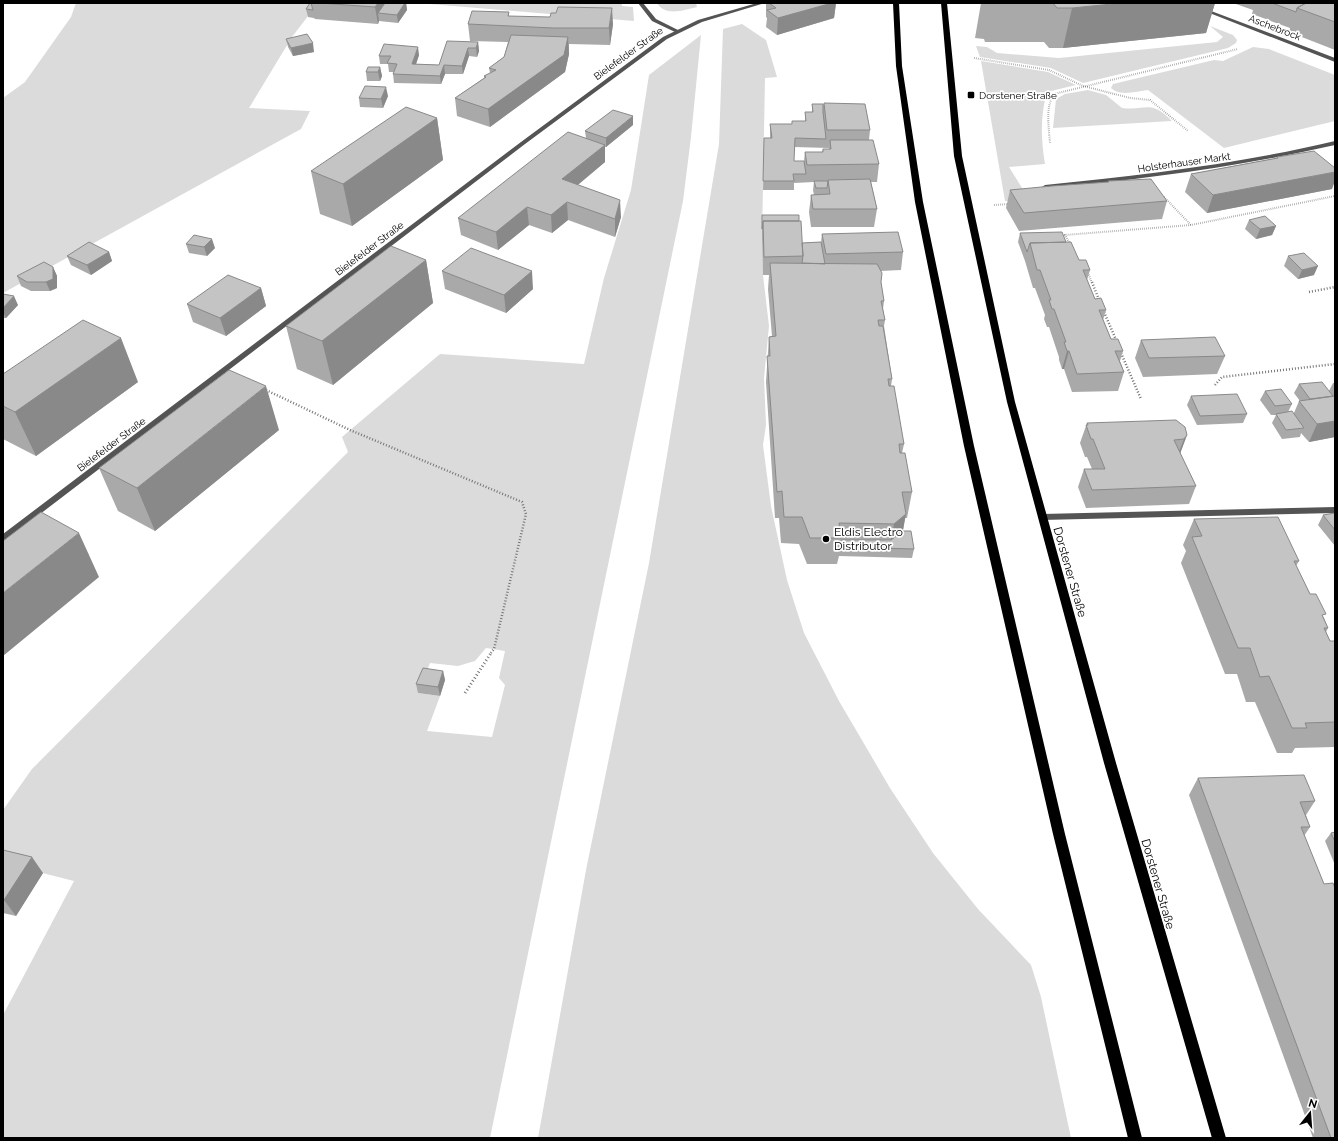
<svg xmlns="http://www.w3.org/2000/svg" width="1338" height="1141" viewBox="0 0 1338 1141" font-family="Raleway,sans-serif">
<style>
.green{fill:#dbdbdb;fill-rule:evenodd}
.lines{fill:none;stroke-linecap:round;stroke-linejoin:round}
.path-far2{stroke:#767676;stroke-width:2;stroke-dasharray:0.5 1.5;stroke-linecap:butt}
.path-far1{stroke:#767676;stroke-width:2.5;stroke-dasharray:1 2;stroke-linecap:butt}
.path{stroke:#767676;stroke-width:3;stroke-dasharray:1 2.5;stroke-linecap:butt}
.service{fill:#545454;fill-rule:evenodd}
.minor{fill:#545454;fill-rule:evenodd}
.primary{fill:#000;fill-rule:evenodd}
.wall{fill:#a9a9a9;fill-rule:evenodd}
.shaded-wall{fill:#898989}
.building{fill:#c4c4c4;stroke:#898989}
.poi-dot{fill:#000;stroke:#fff;stroke-width:1.5}
.labels{text-anchor:middle;stroke-width:3.5;stroke-linejoin:round;paint-order:stroke}
.far-street-label{font-size:10px;fill:#000;stroke:#fff}
.far-poi-label{font-size:10px;fill:#000;stroke:#fff;text-anchor:start}
.poi-label{font-size:12px;fill:#000;stroke:#fff;text-anchor:start}
.street-label{font-size:12px;fill:#000;stroke:#fff}
</style>
<rect width="100%" height="100%" fill="#fff"/>
<path class="green" d="M76 3H318L292 37 249 108 310 111 301 129 3 293V98L25 82 71 17Z
M418 3H622V6L633 7 634 21Z
M657 3H696L697 7C685 10 665 17 657 3Z
M742 24 766 40 777 77 765 78 762 238 763 275 769 326 764 378 766 425 763 445 771 506 787 580 804 633 839 701 890 788 933 853 978 909 1031 965 1041 997 1071 1138H538L586 870 649 563 661 491 719 144 723 29Z
M1210 26 1233 35 1237 40 1236 43 1228 48 1083 83 1051 68 980 57 976 46 987 47 997 53 1059 58 1217 42 1223 37Z
M701 35 691 137 683 201 490 1138H3V1015L74 881 3 863V810L32 769 348 452 342 437 440 354 584 364 604 278 631 190 649 75ZM486 648 505 651 499 678 505 685 492 737 427 731 440 696 418 693 430 663 458 666 475 661Z
M1253 47 1269 49 1335 75V121L1224 148 1148 90C1137 91 1120 97 1111 88L1113 84 1214 60 1223 61Z
M981 61 1048 72 1076 85 1047 92C1040 116 1041 140 1045 164L1009 167 1030 201H1005Z
M1088 90 1106 95 1122 108C1148 111 1149 99 1172 121L1053 128 1056 99 1065 94Z"/>
<g class="lines">
<path class="path-far2" d="M974 58 1049 70 1083 86 1130 98 1150 100 1188 131
M1050 143C1049 129 1045 106 1054 94L1238 49
M1164 197 1191 225
M994 205 1009 204
M1070 244 1065 235 1191 225 1335 196
M1088 273 1092 283"/>
<path class="path-far1" d="M1092 282 1099 300
M1309 292 1335 287
M1104 312 1117 342
M1121 353 1141 399
M1215 385 1222 377 1335 364
M266 390 350 430 522 502 526 514 494 649 490 654"/>
<path class="path" d="M465 693 491 653"/>
<path class="service" d="M638 3H643L656 19 680 31 675 32 652 21Z
M1335 507V513L1042 520 1038 517 1042 514Z"/>
<path class="minor" d="M757 3H765L702 22 667 39 525 144 6 540 3 541V534L521 142 663 37 698 20Z
M1184 3H1190L1335 58V62Z
M1335 141V145C1239 167 1143 179 1045 189L1042 187 1045 185C1143 175 1239 164 1335 141Z"/>
<path class="primary" d="M893 3H899L902 66 923 202 974 446 1065 834 1142 1138H1128L1053 834 964 446 915 202 896 66Z
M941 3H947L962 156 1015 402 1116 763 1226 1138H1212L1104 763 1007 402 954 156Z"/>
</g>
<path class="wall" d="M310 3H406L407 10 398 23 379 21 378 24 315 19 314 18 308 17 306 9Z
M766 3H836L834 18 777 35 766 27 767 18 766 17Z
M981 3H1215L1206 33 1063 48H1049L1044 42H985L984 39 975 38Z
M1233 3H1335V50L1289 32 1290 28 1252 14 1253 10Z
M509 12V16L613 24 610 45 569 44V54L565 72 490 127 457 116 455 98 484 78V76L490 73 489 68 504 57 508 42 470 41 468 24Z
M286 39 314 52 293 56 288 47Z
M478 42 479 51 477 57 469 56 463 74H445L441 84 394 83 393 74 394 72H389L388 64H380L379 56 419 55 416 64 439 65Z
M380 67 382 76 380 81H367L366 72Z
M388 96 383 108 360 107 359 98Z
M812 104H823L870 130 869 140 879 164 877 182H871L877 209 874 227H811L809 212 811 195H814L813 190 814 182 794 183V190H763L764 138H770V124H792V121H805V112H812ZM794 147 829 148V149H823L822 152H805L804 161H794Z
M437 118 443 160 352 226 320 214 311 171Z
M633 125 606 147H605V162L578 185 621 217 615 237 568 220 552 233 529 225 498 250 461 235 458 218 586 138 585 131Z
M1277 157 1332 189 1207 213 1185 192 1191 174 1276 158Z
M1108 181 1167 201 1162 219 1019 231 1006 208 1010 190 1108 182Z
M762 215 802 243 821 242 822 234 903 252 901 270 880 271 881 282 884 301 883 309 885 320 884 326 892 379 891 386 904 444 902 453 912 492 907 518H905L903 531 914 549 912 558 839 556 837 564H807L799 544 781 543 779 518H775L766 382 769 337 772 336 768 289 769 275H763L762 238Z
M1249 220 1276 226 1272 235 1256 239 1245 229Z
M1020 233 1066 242 1079 260 1090 270 1087 280 1095 299 1106 310 1103 320 1111 339 1123 351 1120 361 1124 372 1118 391 1072 392 1064 369H1062L1059 360V357L1049 327H1047L1044 319 1045 315 1035 288H1033L1025 261 1018 242Z
M186 244 215 248 207 256 189 253Z
M109 252 112 261 91 275 71 265 67 256Z
M1288 256 1314 275 1298 279 1284 266Z
M426 260 433 303 333 385 297 369 286 326Z
M53 267 57 276V288L50 291H31L21 286 17 276Z
M442 271 533 289 506 313 445 289Z
M261 288 266 306 226 336 193 322 187 304Z
M3 294 18 305 6 318H3Z
M1141 340 1225 356 1217 374 1143 377 1135 358Z
M3 374 138 382 36 456 3 439Z
M1333 383H1335V437L1309 442 1301 433 1300 437 1282 439 1272 423 1276 415H1271L1260 400 1265 391 1292 404 1288 412 1294 413 1299 401H1300L1294 393 1299 384 1329 391Z
M1191 396 1247 414 1243 423 1197 425 1187 405Z
M1087 423 1187 435 1180 453 1196 486 1189 504 1086 508 1078 487 1084 469H1092L1087 457H1085L1080 443Z
M279 430 155 531 118 511 99 468Z
M1335 513V546L1318 525 1323 515Z
M1194 519 1299 561 1296 566 1310 594 1324 618 1328 628 1326 632 1330 641H1335V747L1295 748 1292 753H1277L1255 702H1246L1237 674H1225L1181 563 1186 551 1183 545Z
M443 671 445 680 440 696 418 693 416 684Z
M1198 778 1315 801 1306 815 1310 827 1304 836 1324 884 1335 1138H1313L1189 795Z
M1335 832V865L1325 841 1331 833Z
M3 850 43 873 16 916 3 913Z"/>
<path class="shaded-wall" d="M378 3H387L378 13 379 21 378 24 375 7Z
M405 3H406L407 10 398 23 397 15Z
M832 3H836L834 18 777 35 778 18Z
M1122 3H1215L1206 33 1063 48 1072 8Z
M612 8 613 24 610 45 609 28Z
M568 37 569 54 565 72 490 127 488 109Z
M478 42 479 51 477 57 476 48Z
M313 43 314 52 293 56 291 48Z
M418 47 419 55 413 73 412 64Z
M468 48 469 56 463 74 462 66Z
M444 65 445 74 441 84 440 76Z
M380 67 382 76 380 81 378 72Z
M386 87 388 96 383 108 381 99Z
M633 116V125L606 147V138Z
M437 118 443 160 352 226 343 184Z
M605 145V162L563 197 562 179Z
M1335 172V181L1332 189 1207 213 1213 195Z
M620 200 621 217 615 237V219Z
M567 202 568 220 552 233 551 215Z
M527 207 529 225 498 250 496 232Z
M1276 226 1272 235 1256 239 1260 229Z
M212 239 215 248 207 256 204 247Z
M109 252 112 261 91 275 87 265Z
M426 260 433 303 333 385 322 341Z
M1318 266 1314 275 1298 279 1302 270Z
M53 267 57 276V288L50 291 46 282Z
M532 271 533 289 506 313 504 295Z
M261 288 266 306 226 336 220 318Z
M14 296 18 305 6 318 3 312V308Z
M121 338 138 382 36 456 15 412Z
M1067 351H1069L1064 369H1062Z
M266 386 279 430 155 531 137 488Z
M1335 421V437L1309 442 1317 424Z
M1187 435 1180 454 1177 457 1184 439Z
M906 514 901 540 889 548 894 524Z
M79 533 99 577 3 656V593Z
M443 671 445 680 440 696 438 687Z
M32 857 43 873 16 916 4 900Z"/>
<path class="building" d="M310 3H311L313 10 306 9Z
M319 3H378L375 7Z
M385 3H405L397 15 378 13Z
M769 3H832L778 18 767 10 776 8Z
M1053 3H1122L1072 8H1057Z
M1272 3H1306L1297 8 1296 12Z
M1306 3H1335V22L1297 8Z
M558 7 612 8 609 28H553L468 24 472 11 509 12 508 16 550 17 551 13H556Z
M307 34 313 43 291 48 286 39Z
M511 35 568 37 564 55 488 109 455 98 486 77 484 76 496 70 489 68 504 57Z
M447 41 478 42 476 48H468L462 66 444 65 440 76 393 74 397 64 387 63 391 56H379L384 44 418 47 412 64 439 65Z
M368 67H380L378 72H366Z
M365 86 386 87 381 99 359 98Z
M824 103 865 104 870 130H827Z
M812 104H823V112L826 139 795 138 794 161H804L806 174H793L794 181H763L764 138H772L770 124H792V121H806L805 112H813Z
M406 107 437 118 343 184 311 171Z
M613 110 633 116 606 138 585 131Z
M568 132 605 145 562 179 620 200 615 219 567 202 551 215 527 207 496 232 458 218Z
M830 140H873L879 164 807 165 805 152H823V149H831Z
M1314 151 1335 168V172L1213 195 1191 174 1278 158 1277 157Z
M870 179 877 209H813L811 195 830 194 828 180Z
M1151 179 1167 201 1024 213 1010 190 1052 186 1109 182 1108 181Z
M814 181H828L827 188H816Z
M762 215H799V221H763L762 229Z
M1265 216 1276 226 1260 229 1249 220Z
M763 221H801L803 256 764 257Z
M898 232 903 252 826 254 822 234Z
M1062 232 1066 242 1030 243 1027 252 1020 233Z
M194 235 212 239 204 247 186 244Z
M89 242 109 252 87 265 67 256Z
M821 242 825 264 802 263 803 256 802 243Z
M1071 242 1079 260H1086L1090 270H1083L1095 299 1101 298 1106 310H1099L1111 339H1118L1123 351H1115L1124 372 1077 374 1069 351H1067L1064 342H1066L1054 309H1052L1049 300H1051L1040 270H1037L1030 243Z
M391 246 426 260 322 341 286 326Z
M471 248 532 271 504 295 442 271Z
M1304 253 1318 266 1302 270 1288 256Z
M44 262 53 267V279L46 282H27L17 276Z
M770 263 877 264 882 273 881 282 884 301H881L885 320H878L879 326H883L892 379H888L889 386H894L904 444H899L900 453H905L912 492H902L906 514 894 524 839 523 841 538H810L802 517H784L782 491 777 492 767 356H770L769 337 776 336Z
M228 275 261 288 220 318 187 304Z
M3 294 14 296 3 308Z
M83 320 121 338 15 412 3 406V374Z
M1215 337 1225 356 1149 358 1141 340Z
M229 370 266 386 137 488 99 468Z
M1322 382 1333 396 1310 399 1299 384Z
M1281 389 1292 404 1275 406 1265 391Z
M1237 394 1247 414 1200 416 1191 396Z
M1335 396V421L1317 424 1299 401Z
M1292 411 1304 428 1286 430 1276 414Z
M1176 420 1185 427 1187 435 1184 439 1174 440 1196 486 1092 490 1084 469H1105L1093 439H1091L1086 425H1088L1087 423Z
M41 512 79 533 3 593V541Z
M1335 513V530L1323 515Z
M1278 517 1299 561H1294L1310 594H1316L1326 614 1322 615 1328 628H1324L1330 641H1335V722L1305 723 1307 728H1292L1269 676 1260 677 1250 648H1238L1192 537 1202 536 1194 519Z
M903 531H911L914 549 840 547 841 540H891Z
M423 668 443 671 438 687 416 684Z
M1304 775 1315 801 1300 802 1310 827H1301L1324 884 1333 883 1335 888V1138H1331L1198 778Z
M1335 832V842L1331 833Z
M3 850 32 857 4 900H3Z"/>
<g class="poi-dot">
<rect x="967" y="91" width="8" height="8" rx="2"/>
<circle cx="826" cy="539" r="4"/>
</g>
<g class="labels">
<g class="far-street-label">
<text transform="translate(1275 27) rotate(21)" y="4">Aschebrock</text>
<text transform="translate(628 53) rotate(-36)" y="4">Bielefelder Straße</text>
<text transform="translate(1184 162) rotate(-8)" y="4">Holsterhauser Markt</text>
<text transform="translate(369 248) rotate(-37)" y="4">Bielefelder Straße</text>
<text transform="translate(111 444) rotate(-37)" y="4">Bielefelder Straße</text>
</g>
<g class="far-poi-label">
<text x="979" y="99">Dorstener Straße</text>
</g>
<g class="poi-label">
<text x="834" y="536">Eldis Electro<tspan x="834" dy="14">Distributor</tspan></text>
</g>
<g class="street-label">
<text transform="translate(1070 572) rotate(74)" y="4">Dorstener Straße</text>
<text transform="translate(1158 884) rotate(74)" y="4">Dorstener Straße</text>
</g>
</g>
<rect width="1338" height="1141" fill="none" stroke="#000000" stroke-width="8"/>
<g transform="translate(1310 1113) rotate(17)" stroke="#ffffff" stroke-width="3" paint-order="stroke">
<path d="M0-3L7 15L0 10L-7 15Z" fill="#000000"/>
<text y="-6" font-size="11" font-weight="bold" text-anchor="middle" fill="#000000">N</text>
</g>
</svg>
